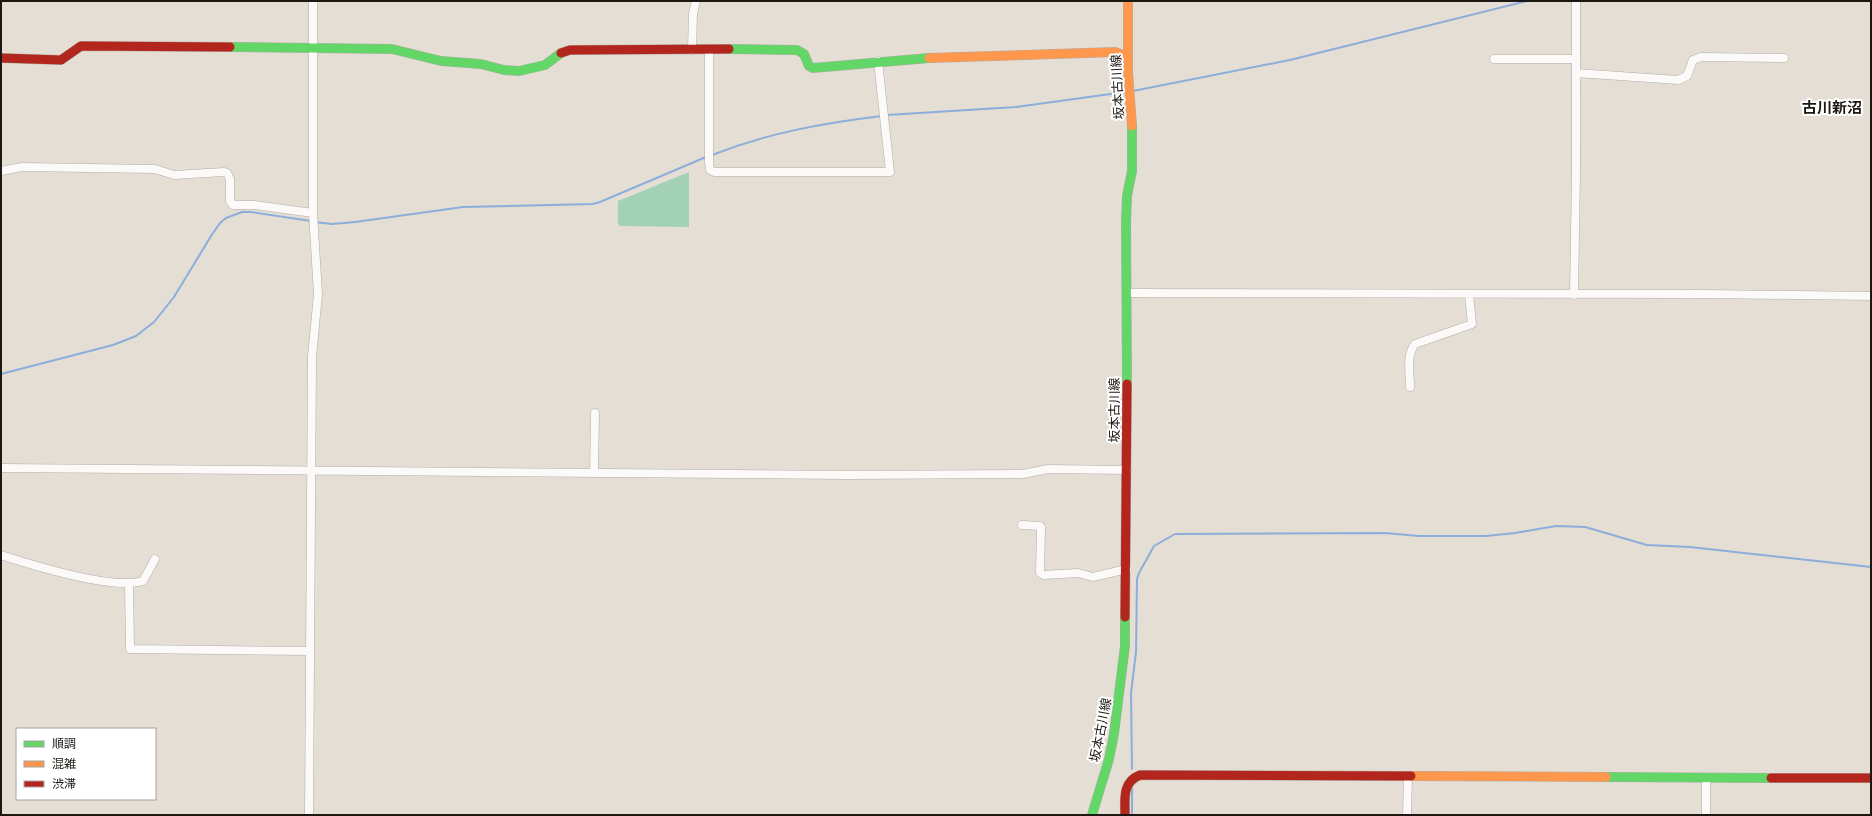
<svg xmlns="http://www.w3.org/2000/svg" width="1872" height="816" viewBox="0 0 1872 816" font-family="'Fira Sans Condensed','Noto Sans JP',sans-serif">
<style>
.green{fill:#a2d1b7}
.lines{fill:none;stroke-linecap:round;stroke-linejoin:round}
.stream{stroke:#8caedb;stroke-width:2}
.street-casing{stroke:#b2ada6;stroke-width:9}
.fast-casing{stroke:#b2ada6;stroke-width:10}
.slow-casing{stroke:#b2ada6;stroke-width:10}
.jam-casing{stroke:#b2ada6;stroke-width:10}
.street{stroke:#fbfaf9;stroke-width:8}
.fast{stroke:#63d668;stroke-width:9}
.slow{stroke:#ff974d;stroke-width:9}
.jam{stroke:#b3261e;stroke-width:9}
.labels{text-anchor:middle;stroke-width:4;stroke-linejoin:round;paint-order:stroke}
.street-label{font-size:13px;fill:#1d1812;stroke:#fff}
.quarter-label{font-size:15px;font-weight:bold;fill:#1d1812;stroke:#fff}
</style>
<rect width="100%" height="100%" fill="#e5ded5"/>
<path class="green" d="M689 172V227L620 226 618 223V201Z"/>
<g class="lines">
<path class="stream" d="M1133 91 1290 60 1527 1
M887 115 1016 107 1125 92
M712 155C768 133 823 123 882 116
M315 222 332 224 355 222 463 207 593 204 600 202 706 157
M1 374 113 345 136 336 154 322 174 297 211 236 220 223 226 218 242 212H251L311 221
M1132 769 1131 693 1136 652 1137 579 1139 573 1154 546 1175 534 1385 533 1419 536H1486L1515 533 1556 526 1585 527 1647 545 1690 547 1871 567
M1132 815V787"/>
<defs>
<path id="street" d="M692 50 693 14 696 1
M709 50V163L710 170 714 172H890L878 61
M1494 59H1576
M1576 73 1678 80 1687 76 1693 60 1701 57 1784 58
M1 171 22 167 155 169 174 175 224 172 227 173 230 179V201L233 205H254L313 213
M1127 293 1706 294 1871 296
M1574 295 1576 174V1
M1410 387C1410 373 1406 355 1415 344L1472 324 1469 294
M1 468 848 475 1023 474 1048 469 1127 470
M594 473 595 413
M1022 525 1040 526 1041 527 1040 573 1043 575 1078 573 1093 577 1127 569
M1 555C32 565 113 590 143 581L155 559
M129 584 130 649 310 651
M309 815 312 357 318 294 313 213V1
M1407 815 1408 777
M1706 815V778"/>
<path id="fast" d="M230 47 392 49 441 61 481 64 504 70 519 71 545 65 561 53
M729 49 797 50 804 54 809 66 813 68 929 58
M1127 384 1126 222 1127 196 1132 171V126
M1606 777 1771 778
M1092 815 1109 759 1114 734 1125 646V617"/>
<path id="slow" d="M1128 1V73L1132 126
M929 58 1115 52 1128 57
M1411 776 1606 777"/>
<path id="jam" d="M561 53 570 50 729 49
M1 58 61 60 81 46 230 47
M1125 617 1127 384
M1771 778H1871
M1125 815C1125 799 1122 782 1140 775L1411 776"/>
</defs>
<use href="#street" class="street-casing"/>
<use href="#fast" class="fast-casing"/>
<use href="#slow" class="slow-casing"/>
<use href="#jam" class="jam-casing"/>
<use href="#street" class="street"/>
<use href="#fast" class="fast"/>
<use href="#slow" class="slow"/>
<use href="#jam" class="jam"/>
</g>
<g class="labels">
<g class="street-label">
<text transform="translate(1117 87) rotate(-93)" y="5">坂本古川線</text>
<text transform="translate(1114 410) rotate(-90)" y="5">坂本古川線</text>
<text transform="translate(1100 730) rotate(-79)" y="5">坂本古川線</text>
</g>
<g class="quarter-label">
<text x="1832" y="113">古川新沼</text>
</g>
</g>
<rect width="1872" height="816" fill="none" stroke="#1d1812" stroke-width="4"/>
<rect x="16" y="728" width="140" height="72" fill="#ffffff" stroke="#a5a3a0"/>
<rect x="24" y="741" width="20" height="6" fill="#63d668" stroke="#a5a3a0"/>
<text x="52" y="748" font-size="12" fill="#1d1812">順調</text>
<rect x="24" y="761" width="20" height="6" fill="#ff974d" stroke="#a5a3a0"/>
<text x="52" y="768" font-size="12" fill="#1d1812">混雑</text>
<rect x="24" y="781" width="20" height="6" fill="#b3261e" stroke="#a5a3a0"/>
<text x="52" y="788" font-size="12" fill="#1d1812">渋滞</text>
</svg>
